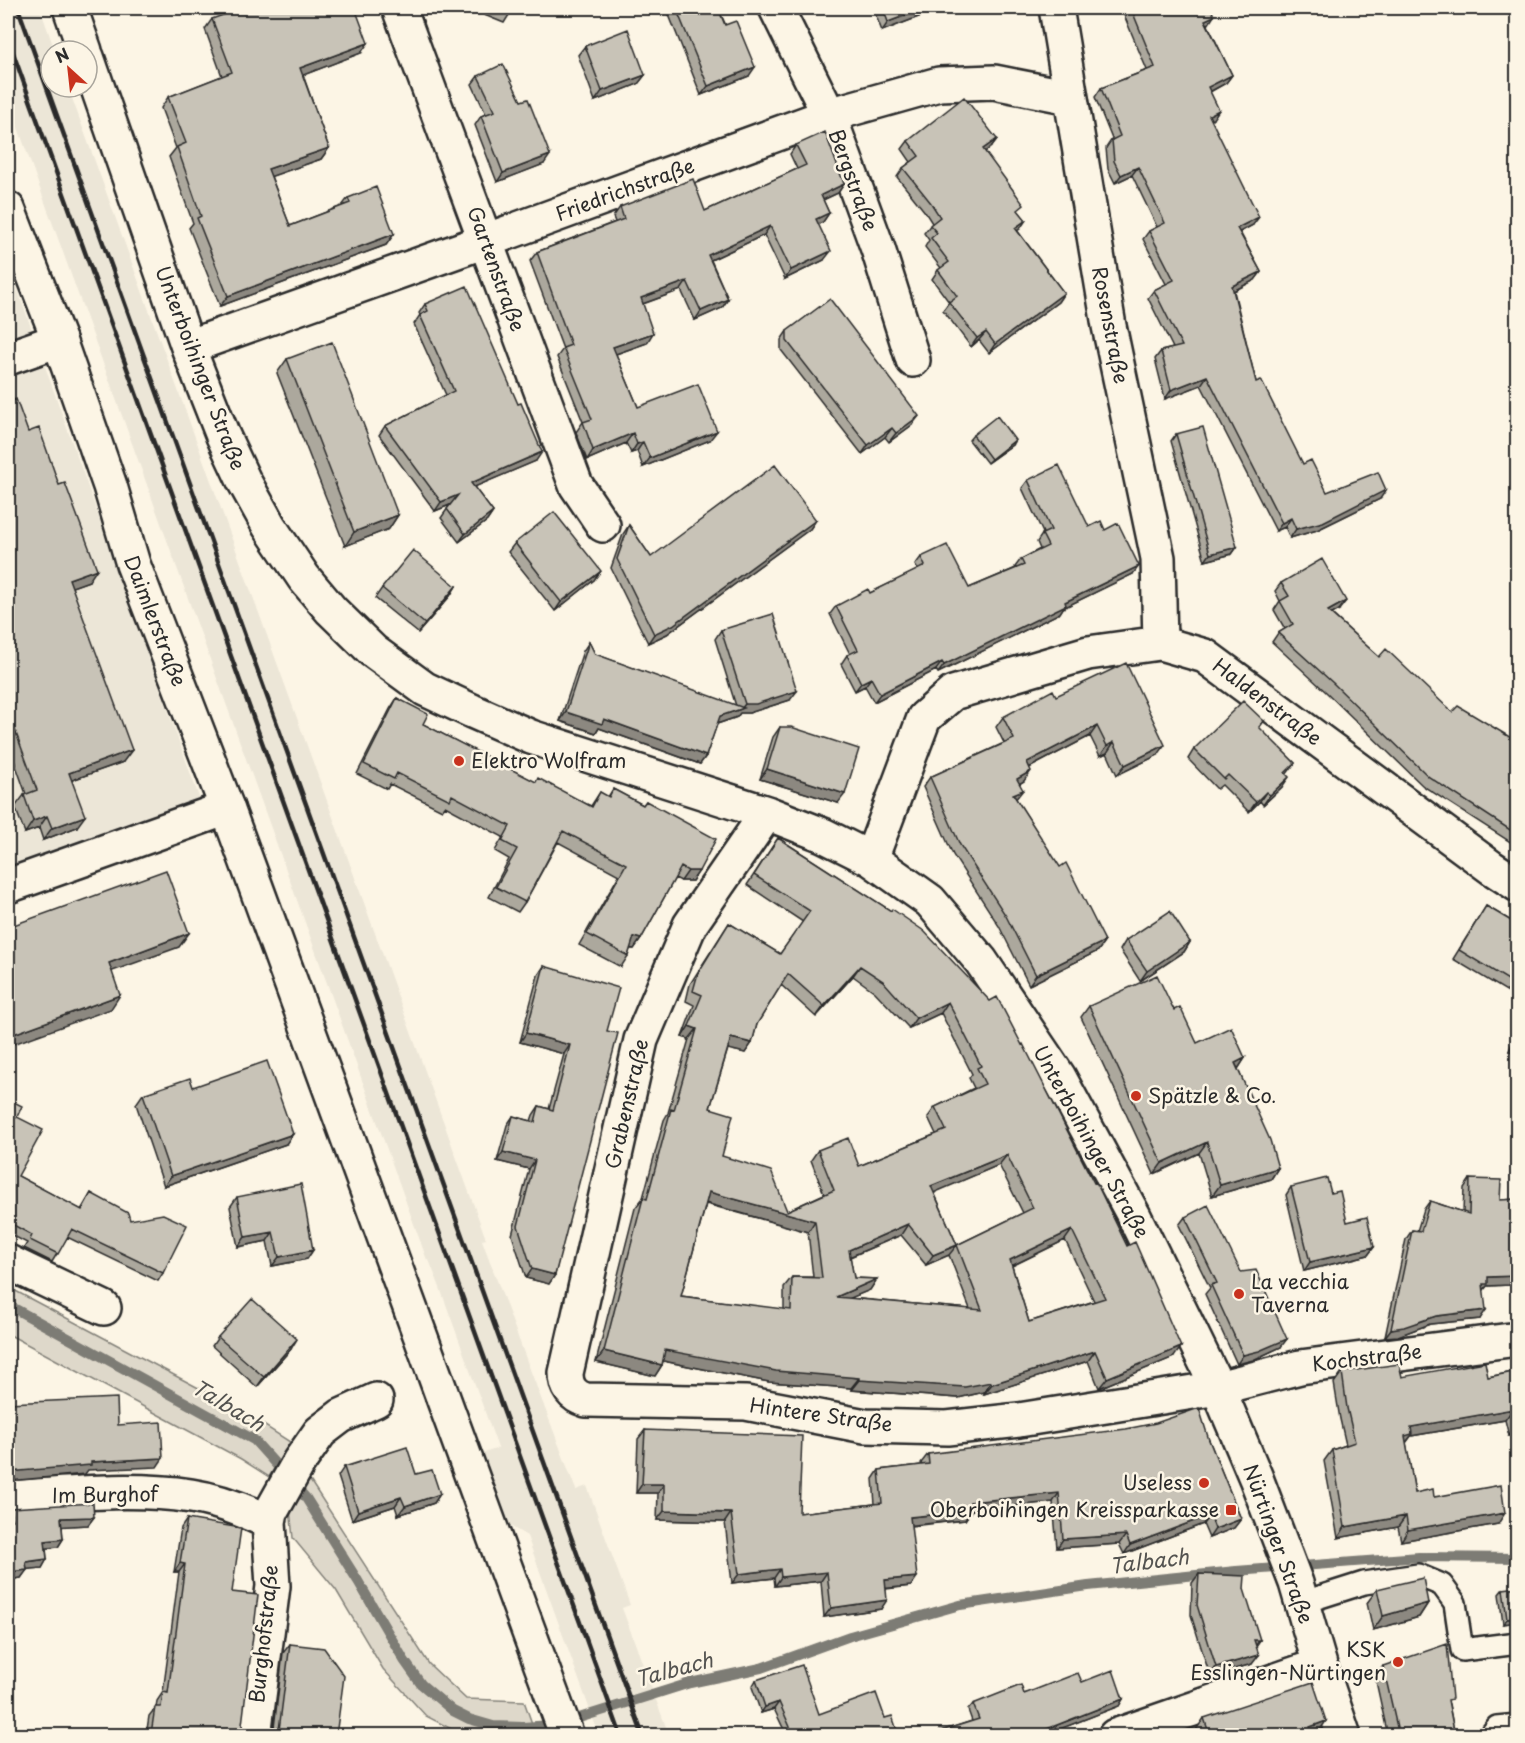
<svg xmlns="http://www.w3.org/2000/svg" width="1525" height="1743" viewBox="0 0 1525 1743" font-family="'Playpen Sans',sans-serif">
<style>
.built{fill:#ece6d7}
.green{fill:#ded8ca;stroke:#84827a;stroke-width:1.5}
.lines{fill:none;stroke-linecap:round;stroke-linejoin:round}
.stream{stroke:#7d7b74;stroke-width:10}
.lane-casing{stroke:#2b2b2b;stroke-width:26}
.street-casing{stroke:#2b2b2b;stroke-width:38}
.secondary-casing{stroke:#2b2b2b;stroke-width:38}
.lane{stroke:#fcf5e5;stroke-width:21}
.street{stroke:#fcf5e5;stroke-width:33}
.secondary{stroke:#fcf5e5;stroke-width:33}
.rail{stroke:#2b2b2b;stroke-width:4.5}
.wall{fill:#aca89d;stroke:#2b2b2b;stroke-width:1.5;fill-rule:evenodd}
.shaded-wall{fill:#8c8880;stroke:#2b2b2b;stroke-width:1.5}
.building{fill:#c8c3b7;stroke:#2b2b2b;stroke-width:1.5;fill-rule:evenodd}
.poi-dot{fill:#c8321e;stroke:#fcf5e5;stroke-width:2}
.labels{text-anchor:middle;stroke-width:5;stroke-linejoin:round;paint-order:stroke}
.street-label{font-size:20px;fill:#2b2b2b;stroke:#fcf5e5}
.poi-label{font-size:20px;fill:#2b2b2b;stroke:#fcf5e5;text-anchor:start}
.water-label{font-size:21px;font-style:italic;fill:#545350;stroke:#fcf5e5}
</style>
<rect width="100%" height="100%" fill="#fcf5e5"/>
<filter id="ink" filterUnits="userSpaceOnUse"><feTurbulence type="fractalNoise" baseFrequency=".0167" numOctaves="2"/><feDisplacementMap in="SourceGraphic" scale="12" xChannelSelector="R" yChannelSelector="G"/><feConvolveMatrix kernelMatrix="1 2 1 2 8 2 1 2 1" color-interpolation-filters="sRGB"/></filter>
<g filter="url(#ink)">
<path class="built" d="M8 8H40L55 51H51V87H68L486 1239 482 1240 528 1364 576 1490 587 1486 630 1605 622 1608 669 1735H599L527 1536 507 1524 482 1454 498 1448 439 1285 429 1260H427L8 100Z
M8 263 200 800 8 868Z"/>
<path class="green" d="M8 1287 240 1410 290 1442 269 1477 241 1459 8 1334Z
M309 1479 429 1664 466 1699 524 1701 536 1735H463L426 1716 383 1669 336 1590 293 1538 290 1509Z"/>
<g class="lines">
<path class="stream" d="M8 1305 254 1440 306 1498 358 1581 404 1660 421 1684 453 1711 469 1719 493 1726 523 1727 551 1725 579 1718 690 1683 761 1668 850 1636 960 1605 1088 1586 1236 1571 1419 1557 1518 1558"/>
<defs>
<path id="lane" d="M1301 1603 1364 1583 1418 1575 1442 1585 1455 1603 1462 1650 1518 1643
M1490 1736 1497 1727 1518 1725"/>
<path id="street" d="M70 8 85 51
M399 8 576 485 603 525
M776 8 829 115 878 249 913 360
M1056 8 1109 326 1158 558 1160 643
M87 57 188 347 223 436 244 481 269 526 304 578 331 610 373 651 425 689 472 711 531 737 767 813 823 835 871 859 930 901 981 961 1059 1077 1134 1216 1218 1388 1256 1478 1296 1583 1320 1665 1344 1736
M188 347 485 241 829 115 939 84 994 82 1070 97
M8 358 59 340
M767 813 690 925 641 1040 566 1373C566 1387 572 1396 586 1400L746 1403 865 1426 947 1428 1019 1420 1218 1388 1300 1367 1518 1339
M871 859 924 718 953 693 1088 653 1160 643 1205 656 1492 868 1518 885
M8 886 227 808
M8 1262 104 1308
M8 1498C69 1494 130 1487 191 1496 218 1500 244 1510 269 1522
M254 1736 273 1586 269 1522 271 1512 299 1462 320 1432 341 1416 376 1400
M1115 1736 1320 1665"/>
<path id="secondary" d="M8 209 59 340 110 486 133 564 227 808 567 1736"/>
</defs>
<use href="#lane" class="lane-casing"/>
<use href="#street" class="street-casing"/>
<use href="#secondary" class="secondary-casing"/>
<use href="#lane" class="lane"/>
<use href="#street" class="street"/>
<use href="#secondary" class="secondary"/>
<path class="rail" d="M18 8 643 1736
M8 39 621 1736"/>
</g>
<path class="wall" d="M467 8H517L512 10 504 23Z
M661 8H718L749 76 701 95 667 10 663 11Z
M873 8H942L882 31Z
M1121 8H1211L1208 25 1232 75 1226 83 1210 92 1213 119 1211 120 1253 225 1240 232 1261 272 1255 280 1234 291 1256 382 1303 464 1327 492 1380 499 1317 530 1290 538 1285 527 1276 531 1201 385 1165 399 1155 359 1161 351 1173 348 1148 298 1154 290 1166 284 1143 239 1149 231 1157 227 1132 175 1115 183 1108 169 1106 148 1112 139 1095 97 1101 88 1147 70Z
M212 19 361 53 303 75 329 148 321 159 271 176 290 226 342 206 348 198 394 234 386 245 220 306 189 228 193 223 169 157 176 148 161 108 168 97 222 76 205 29Z
M585 46 645 75 638 84 595 101 578 55Z
M478 76 544 164 497 182 475 125 481 116 486 114 472 84Z
M997 139 991 147 985 152 1019 212 1026 220 1017 230 1064 293 1058 302 989 353 979 340 971 347 943 310 949 302 932 279 938 270 941 268 925 247 929 240 924 233 932 223 925 212 897 177 903 168 911 162 902 149 908 141Z
M796 145 844 184 838 193 823 200 829 213 823 222 818 224 824 260 785 279 764 235 711 260 728 299 722 308 695 320 681 290 643 304 647 343 616 354 638 407 710 440 643 467 637 451 631 453 626 443 587 460 576 432 583 422 557 357 563 349 530 261 537 252 615 222 613 217 620 207 705 211 797 169 790 154Z
M425 304 536 461 474 487 493 512 487 521 459 542 441 518 450 505 435 511 379 435 385 426 446 395 414 324 420 315 419 313Z
M787 331 912 425 889 442 885 437 862 454 781 350V340Z
M287 359 398 515 389 529 345 546 277 373Z
M8 402 28 432 89 581 72 587 123 762 72 780 77 827 43 840 39 828 25 833 15 807 24 795 26 794 8 743Z
M1176 434 1237 547 1232 554 1205 561 1171 441Z
M973 435 1012 445 987 463 969 440Z
M1028 480 1089 527 1105 530 1133 574 1063 608 1060 613 938 673 936 670 874 702 865 686 855 691 841 664 847 655 850 654 830 614 836 606 870 593 918 570 915 565 921 557 969 588 1016 568 1015 567 1021 559 1040 549 1037 542 1043 533 1022 488Z
M816 520 810 529 667 634 648 643 611 568 623 534 629 525 651 557Z
M515 543 594 580 555 611 508 552Z
M1281 583 1339 610 1332 614 1379 657 1452 712 1518 742V847L1423 786 1326 692 1272 642 1278 633 1285 629 1274 610 1280 601 1275 591Z
M456 586 450 596 418 633 375 598 382 588Z
M721 630 790 700 749 713H740L737 717 717 724 706 756 700 764 599 728 596 733 560 721 583 651 589 642 595 654 736 706 715 639Z
M1056 696 1158 755 1117 775 1107 753 1100 756 1090 736 1029 768 1024 781 1019 784 1016 799 1105 941 1098 951 1029 985 999 926 953 855 923 787 930 777 1004 743 996 727 1003 717Z
M397 698 423 724 535 782 591 806 600 792 608 797 613 789 643 805 646 801 699 871 692 881H681L675 878 641 939 634 949H630L628 956 621 967 579 945 619 875 558 842 525 902 518 912 489 897 509 859 495 851 503 837 445 806 442 810 390 784 387 789 357 774 390 709Z
M1264 721 1259 728 1295 763 1286 775 1282 787 1263 805 1260 801 1249 812 1222 785 1217 789 1188 759 1194 749Z
M780 727 838 803 760 779 773 737Z
M778 838 891 911 1174 1357 1099 1388 1088 1361 984 1394V1392L958 1398 851 1390V1388L769 1382 663 1361 662 1365 655 1376 596 1362 635 1208 643 1198 664 1120 668 1113 689 1039 682 1037 694 1005 686 1001 690 984 729 923 780 954 803 922 747 885ZM853 976 875 992 909 1028 941 1013 972 1074 969 1078 974 1088 935 1107 928 1117 936 1134 859 1166 818 1150 811 1160 824 1194 787 1211 722 1156 710 1108 728 1049 745 1053 752 1043 757 1024 781 985 816 1017ZM999 1165 1023 1213 957 1245 934 1192ZM706 1204 808 1232 813 1277H792L784 1287V1310L681 1296ZM901 1235 926 1265 949 1255 970 1309 850 1298 870 1290 877 1279 854 1278 850 1257ZM1065 1240 1094 1301 1029 1322 1012 1266Z
M1486 906 1518 925V998L1453 959Z
M1126 940 1190 942 1184 952 1140 981 1120 950Z
M544 966 607 1031 555 1275 549 1284 526 1278 512 1235 529 1169 497 1161 507 1125 513 1116 531 1121 533 1115 539 1106 549 1109 564 1054 520 1042 538 975Z
M1089 1006 1174 1010 1197 1043 1245 1058 1238 1069 1278 1168 1271 1179 1212 1196 1199 1153 1154 1174 1081 1017Z
M1518 1026V1053L1509 1051Z
M193 1087 286 1144 164 1186 136 1104 143 1094Z
M8 1099 17 1117 18 1176 81 1210 91 1193 130 1220 163 1273 158 1281 67 1237 52 1262 24 1248 27 1243 8 1233Z
M1470 1179 1500 1200 1518 1199V1276H1516L1510 1285 1487 1286 1483 1291 1480 1319 1430 1324 1398 1336 1385 1337 1406 1239 1412 1230 1417 1231 1424 1209 1430 1201 1463 1212 1464 1188Z
M1291 1187 1331 1193 1347 1222 1374 1247 1368 1255 1304 1271 1286 1195Z
M237 1197 313 1250 307 1259 272 1266 267 1241 238 1247 230 1207Z
M1185 1217 1241 1272 1281 1347 1253 1360 1237 1364 1205 1294 1210 1288 1179 1225Z
M218 1337 291 1349 257 1387 212 1346Z
M1518 1371V1434L1509 1436 1505 1420 1411 1436 1406 1443 1415 1493 1434 1497 1498 1524 1401 1541 1398 1527 1338 1538 1324 1461 1332 1450 1346 1445 1340 1419 1334 1383 1342 1372 1402 1377H1488Z
M645 1430 799 1513 875 1504 873 1479 879 1470 922 1465 921 1463 928 1454 1209 1440 1241 1519 1234 1528 1209 1538 1203 1524 1124 1554 1119 1544 1057 1548 1053 1502 971 1510V1511L965 1520 911 1526V1586L886 1589 881 1609 824 1617 821 1581 775 1586 774 1578 732 1583 725 1522 657 1520 658 1493H636L638 1439Z
M344 1467 440 1494 434 1503 398 1515 395 1506 352 1520 338 1476Z
M11 1508 94 1517 88 1525 62 1526 63 1539 58 1547 46 1548 47 1559 42 1568 27 1569 21 1578 8 1580V1514Z
M187 1519 232 1592 242 1725 243 1734 244 1736H146L149 1716 156 1707 157 1701 163 1692 179 1572H174L181 1528Z
M1199 1574 1260 1640 1256 1646 1252 1664 1210 1676 1191 1615 1192 1583Z
M1377 1589 1428 1603 1419 1617 1373 1630 1367 1603Z
M1503 1589 1518 1622 1503 1624 1499 1594Z
M290 1644 336 1736H273L283 1653Z
M1383 1666 1449 1704 1455 1736H1388L1375 1677Z
M756 1680 819 1714 885 1718 899 1736H787L774 1709 761 1713 752 1687Z
M1082 1682 1123 1699 1119 1706 1042 1736H925L972 1721 968 1710 973 1704Z
M1204 1718 1316 1736H1192Z"/>
<path class="shaded-wall" d="M925 8H942L882 31 888 22Z
M1214 16 1208 25 1205 20Z
M368 43 361 53 293 79 300 68Z
M755 67 749 76 701 95 708 86Z
M645 75 638 84 595 101 602 91Z
M1232 75 1226 83 1202 96 1208 87Z
M1219 110 1213 119 1203 124 1209 115Z
M997 139 991 147 977 158 983 149Z
M329 148 321 159 261 180 268 169Z
M550 155 544 164 497 182 503 173Z
M1138 167 1132 175 1115 183 1121 175Z
M844 184 838 193 814 204 821 195Z
M829 213 823 222 809 228 816 219Z
M1259 217 1253 225 1232 236 1237 228Z
M1026 220 1020 229 1009 236 1015 228Z
M770 226 764 235 702 264 708 255Z
M394 234 386 245 220 306 228 296Z
M831 251 824 260 785 279 791 270Z
M1261 272 1255 280 1227 294 1232 286Z
M687 281 681 290 634 307 641 298Z
M1064 293 1058 302 989 353 995 344Z
M728 299 722 308 695 320 701 311Z
M986 332 979 340 971 347 977 338Z
M653 333 647 343 607 357 613 347Z
M1207 376 1201 385 1165 399 1171 390Z
M919 416 912 425 889 442 896 433Z
M892 428 885 437 862 454 868 445Z
M717 431 710 440 643 467 650 458Z
M633 433 626 443 587 460 593 450Z
M1015 440 1012 445 987 463 991 459Z
M643 442 637 451 631 453 637 444Z
M542 452 536 461 465 491 471 483Z
M1386 490 1380 499 1317 530 1290 538 1296 529Z
M458 495 452 504 435 511 441 502Z
M493 512 487 521 459 542 465 534Z
M398 515 389 529 345 546 354 532Z
M1291 518 1285 527 1276 531 1282 523Z
M816 520 810 529 667 634 648 643 654 634Z
M1237 547 1232 554 1205 561 1210 554Z
M1139 566 1133 574 1063 608 1060 613 938 673 944 665 1065 602Z
M97 569 89 581 61 591 69 579Z
M601 571 594 580 555 611 561 602Z
M456 586 450 596 418 633 425 624Z
M1346 601 1339 610 1322 620 1328 611Z
M942 662 936 670 874 702 880 694Z
M871 678 865 686 855 691 861 683Z
M797 691 790 700 749 713H740L737 717 714 725 720 716 741 709 745 704Z
M566 712 604 719 706 756 700 764 599 728 596 733 560 721Z
M1097 726 1090 736 1019 773 1027 762Z
M1114 742 1107 753 1100 756 1107 746Z
M1165 745 1158 755 1117 775 1125 765Z
M132 750 123 762 61 784 69 773Z
M767 769 845 794 838 803 760 779Z
M1031 771 1024 781 1010 789 1017 779Z
M1289 777 1282 787 1263 805 1270 795Z
M1023 790 1015 800 1013 794Z
M1266 792 1260 801 1249 812 1256 802Z
M47 816 39 828 25 833 33 821Z
M85 816 77 827 43 840 52 828Z
M688 871H699L692 881H681Z
M189 933 179 947 99 976 109 963Z
M634 937 641 939 634 949 626 948Z
M1105 941 1098 951 1029 985 1036 975Z
M1190 942 1184 952 1140 981 1147 971Z
M860 966 853 976 816 1017 824 1006Z
M120 995 111 1009 8 1046V1036Z
M948 1002 941 1013 909 1028 916 1018Z
M689 1026 697 1029 689 1039 682 1037Z
M526 1033 570 1045 564 1054 520 1042Z
M731 1038 752 1043 745 1053 724 1048Z
M1515 1042 1518 1043V1053L1509 1051Z
M1245 1058 1238 1069 1235 1063Z
M293 1134 286 1144 164 1186 171 1176Z
M1207 1142 1199 1153 1154 1174 1162 1163Z
M503 1152 535 1160 529 1169 497 1161Z
M1007 1155 999 1165 924 1197 931 1186Z
M1278 1168 1271 1179 1212 1196 1220 1185Z
M709 1192 815 1221 808 1232 702 1202Z
M908 1224 901 1235 842 1260 849 1250Z
M1072 1230 1065 1240 1003 1270 1010 1260Z
M273 1232 267 1241 238 1247 245 1237Z
M957 1245 949 1255 926 1265 933 1255Z
M1374 1247 1368 1255 1304 1271 1310 1262Z
M313 1250 307 1259 272 1266 279 1257Z
M532 1269 555 1275 549 1284 526 1278Z
M1516 1276 1510 1285 1487 1286 1482 1292 1477 1293 1488 1277Z
M877 1279 870 1290 829 1307 836 1297Z
M1486 1310 1480 1319 1430 1324 1398 1336 1385 1337 1391 1329 1436 1316Z
M297 1339 291 1349 257 1387 264 1377Z
M1287 1339 1281 1347 1253 1360 1237 1364 1243 1355Z
M1181 1347 1174 1357 1099 1388 1107 1378Z
M665 1350 859 1378 851 1388 769 1382 658 1360Z
M604 1351 662 1365 655 1376 596 1362Z
M1095 1351 1088 1361 984 1394 992 1384Z
M859 1380 991 1382 984 1392 958 1398 851 1390Z
M1513 1409 1505 1420 1411 1436 1404 1445 1397 1447 1411 1427Z
M1516 1425H1518V1434L1509 1436Z
M163 1458 157 1467 88 1470 85 1474 8 1481V1472L91 1462Z
M642 1484H664L658 1493H636Z
M1059 1493 1053 1502 963 1511 970 1502Z
M440 1494 434 1503 398 1515 405 1506Z
M401 1497 395 1506 352 1520 358 1511Z
M664 1511 731 1513 725 1522 657 1520Z
M971 1511 965 1520 904 1526 910 1517Z
M1505 1513 1498 1524 1401 1541 1408 1530Z
M1210 1515 1203 1524 1124 1554 1130 1545Z
M1406 1516 1398 1527 1338 1538 1345 1527Z
M94 1517 88 1525 55 1527 61 1518Z
M1241 1519 1234 1528 1209 1538 1215 1529Z
M1126 1535 1119 1544 1057 1548 1063 1539Z
M63 1539 58 1547 39 1549 45 1541Z
M47 1559 42 1568 20 1570 26 1562Z
M180 1563 185 1564 179 1572H174Z
M780 1569 774 1578 732 1583 739 1574Z
M27 1570 21 1578 8 1580V1572Z
M827 1572 821 1581 775 1586 781 1577Z
M917 1577 911 1586 879 1589 885 1580Z
M887 1600 881 1609 824 1617 831 1608Z
M1428 1603 1419 1617 1373 1630 1383 1616Z
M1518 1617V1622L1503 1624 1507 1619Z
M1254 1640H1260L1253 1649Z
M1259 1655 1252 1664 1210 1676 1216 1667Z
M1123 1699 1119 1706 1042 1736H1029Z
M779 1702 774 1709 761 1713 765 1707Z
M1326 1721 1316 1736H1304L1310 1727Z"/>
<path class="building" d="M242 8H355L368 43 300 68 329 148 268 169 290 226 350 203 348 198 376 187 394 234 228 296 197 218 201 216 177 147 186 143 168 97 232 72 212 19Z
M496 8H513L510 14Z
M676 8H718L725 25 736 21 755 67 708 86Z
M883 8H925L888 22Z
M1131 8H1211L1214 16 1205 20 1232 75 1208 87 1219 110 1209 115 1259 217 1237 228 1261 272 1232 286 1256 382 1261 380 1303 464 1311 460 1327 492 1378 472 1386 490 1323 522 1296 529 1291 518 1282 523 1207 376 1171 390 1161 351 1182 346 1154 290 1174 280 1149 231 1165 223 1138 167 1121 175 1114 161 1112 140 1120 136 1101 88 1155 67Z
M628 29 645 75 602 91 585 46Z
M503 64 521 101 528 99 550 155 503 173 481 116 495 111 478 76Z
M964 97 997 139 983 149 1024 205 1018 210 1026 220 1015 228 1064 293 995 344 986 332 977 338 949 302 957 296 938 270 949 262 931 238 937 233 930 225 940 217 931 203 903 168 919 156 908 141Z
M825 132 844 184 821 195 829 213 816 219 831 251 791 270 770 226 708 255 728 299 701 311 687 281 641 298 653 333 613 347 638 407 698 384 717 431 650 458 643 442 637 444 633 433 593 450 583 422 592 419 563 348 571 345 537 252 624 219 620 207 693 179 705 211 806 165 796 145Z
M467 286 518 404 521 403 542 452 471 483 493 512 465 534 447 509 458 495 441 502 385 426 454 391 420 315 428 311 425 304Z
M830 299 919 416 896 433 892 428 868 445 787 341V331Z
M332 342 398 515 354 532 287 359Z
M16 399 28 432 39 428 59 485 65 483 97 569 69 579 132 750 69 773 85 816 52 828 47 816 33 821 24 795 37 790 9 714H8V402Z
M997 416 1015 440 991 459 973 435Z
M1203 427 1237 547 1210 554 1176 434Z
M775 465 816 520 673 625 654 634 617 559 629 525 651 557Z
M1059 465 1089 527 1101 521 1105 530 1118 523 1139 566 1065 602 1066 605 1015 630 944 665 942 662 880 694 871 678 861 683 847 655 858 650 836 606 868 589 870 593 925 566 921 557 947 545 969 588 1024 565 1021 559 1048 546 1042 534 1051 530 1028 480Z
M554 512 601 571 561 602 515 543Z
M413 550 456 586 425 624 382 588Z
M1322 559 1346 601 1328 611 1379 657 1386 649 1452 712 1458 706 1518 742V835L1429 777 1333 683 1278 633 1293 624 1280 601 1289 596 1281 583Z
M773 614 797 691 756 704H745L721 630Z
M589 642 595 654 744 708 720 716 706 756 604 719 602 724 566 712Z
M1126 663 1165 745 1125 765 1114 742 1107 746 1097 726 1027 762 1031 771 1017 779 1023 790 1013 794 1060 867 1066 863 1105 941 1036 975 1006 916 960 845 930 777 1014 739 1003 717 1053 690 1056 696Z
M397 698 428 714 423 724 536 782 538 778 592 807 600 792 609 797 613 789 643 805 646 801 716 839 699 871H688L681 867 641 939 634 937 628 956 587 934 626 864 563 831 525 902 496 887 517 849 502 841 510 826 452 795 450 800 397 773 394 779 364 764Z
M1243 701 1264 721 1259 727 1295 763 1285 773 1289 777 1270 795 1266 792 1256 802 1228 775 1224 779 1194 749Z
M780 727H791L859 749 845 794 767 769Z
M778 838 891 911 892 909 924 931 990 1001 997 997 1022 1045 1023 1044 1094 1183 1096 1182 1127 1246 1135 1242 1181 1347 1107 1378 1095 1351 992 1384 991 1382 965 1387 859 1380V1378L776 1371 665 1350 662 1365 604 1351 643 1198 647 1199 671 1109 674 1110 697 1029 689 1026 702 995 693 991 698 973 729 923 780 954 810 911 754 875ZM860 966 883 981 916 1018 948 1002 981 1066 977 1068 985 1084 935 1107 946 1130 859 1166 848 1138 818 1150 834 1190 787 1211 771 1171 722 1156 733 1115 710 1108 731 1038 752 1043 757 1024 788 974 824 1006ZM1007 1155 1033 1208 957 1245 931 1186ZM709 1192 815 1221 822 1278 792 1277 791 1310 681 1296ZM908 1224 933 1255 957 1245 982 1310 836 1297 877 1279 854 1278 849 1250ZM1072 1230 1105 1298 1029 1322 1010 1260Z
M166 870 189 933 109 963 120 995 8 1036V927Z
M1486 906 1518 925V986L1459 950Z
M1170 911 1190 942 1147 971 1126 940Z
M544 966 619 988 607 1031 618 1033 555 1275 532 1269 518 1226 535 1160 503 1152 513 1116 535 1122 539 1106 553 1110 570 1045 526 1033Z
M1157 975 1174 1010 1180 1007 1197 1043 1231 1027 1245 1058 1235 1063 1270 1140 1278 1168 1220 1185 1207 1142 1162 1163 1089 1006Z
M267 1061 293 1134 171 1176 143 1094 190 1078 193 1087Z
M8 1099 22 1106 17 1117 43 1130 18 1176 82 1210 91 1193 128 1213 130 1220 163 1214 187 1225 163 1273 72 1229 58 1254 30 1240 32 1235 8 1222Z
M1327 1178 1331 1193 1340 1191 1347 1222 1367 1217 1374 1247 1310 1262 1291 1187Z
M1470 1179 1501 1180 1500 1200 1518 1199V1267H1516V1276L1488 1277V1284H1483L1486 1310 1436 1316 1404 1327 1391 1329 1412 1230 1421 1231 1430 1201 1469 1214Z
M301 1184 313 1250 279 1257 273 1232 245 1237 237 1197Z
M1208 1205 1241 1272 1256 1270 1287 1339 1259 1351 1243 1355 1211 1285 1217 1283 1185 1217Z
M252 1299 297 1339 264 1377 218 1337Z
M1485 1362 1488 1377 1518 1371V1425H1516L1513 1409 1411 1427 1412 1434 1405 1436 1415 1493 1433 1489 1434 1497 1501 1485 1505 1513 1408 1530 1406 1516 1345 1527 1332 1450 1355 1442 1347 1408 1342 1372 1399 1364 1402 1377Z
M117 1398 118 1425 161 1422 163 1458 91 1462V1465L8 1472V1403Z
M1199 1408 1209 1440 1241 1519 1215 1529 1210 1515 1130 1545 1126 1535 1063 1539 1059 1493 970 1502 971 1511 910 1517 917 1577 885 1580 887 1600 831 1608 827 1572 781 1577 780 1569 739 1574 731 1513 664 1511V1484H642L645 1430 802 1436 799 1513 882 1503 879 1470 929 1464 928 1454 1126 1429 1156 1423Z
M407 1447 416 1474 432 1470 440 1494 405 1506 401 1497 358 1511 344 1467Z
M93 1503 94 1517 61 1518 63 1539 45 1541 47 1559 26 1562 27 1570 8 1572V1521L13 1520 11 1508Z
M187 1519 241 1528 232 1592 258 1595 242 1725 243 1734 244 1736H161L151 1734 155 1707H161L163 1692 168 1693 185 1564 180 1563Z
M1199 1574 1245 1576 1244 1589 1260 1640H1254L1259 1655 1216 1667 1197 1605Z
M1423 1578 1428 1603 1383 1616 1377 1589Z
M1518 1587V1617L1507 1619 1503 1589Z
M290 1644 324 1648 344 1676 336 1736H276L279 1730Z
M1447 1644 1452 1699 1448 1700 1455 1736H1399L1383 1666Z
M8 1653 13 1654 8 1684Z
M802 1665 819 1714 876 1693 885 1718 892 1716 899 1736H794L779 1702 765 1707 756 1680Z
M1113 1670 1123 1699 1029 1736H925L979 1719 973 1704 1021 1685 1024 1694 1078 1673 1082 1682Z
M1313 1682 1326 1721 1310 1727 1313 1736H1210L1204 1718Z"/>
</g>
<g class="poi-dot">
<circle cx="459" cy="761" r="6"/>
<circle cx="1136" cy="1096" r="6"/>
<circle cx="1239" cy="1294" r="6"/>
<circle cx="1204" cy="1483" r="6"/>
<rect x="1225" y="1504" width="12" height="12" rx="3"/>
<circle cx="1398" cy="1662" r="6"/>
</g>
<g class="labels">
<g class="street-label">
<text transform="translate(853 180) rotate(70)" y="7">Bergstraße</text>
<text transform="translate(625 190) rotate(-20)" y="7">Friedrichstraße</text>
<text transform="translate(496 269) rotate(70)" y="7">Gartenstraße</text>
<text transform="translate(1110 325) rotate(79)" y="7">Rosenstraße</text>
<text transform="translate(200 368) rotate(69)" y="7">Unterboihinger Straße</text>
<text transform="translate(155 621) rotate(69)" y="7">Daimlerstraße</text>
<text transform="translate(1267 702) rotate(37)" y="7">Haldenstraße</text>
<text transform="translate(627 1104) rotate(-77)" y="7">Grabenstraße</text>
<text transform="translate(1091 1142) rotate(61)" y="7">Unterboihinger Straße</text>
<text transform="translate(1367 1358) rotate(-7)" y="7">Kochstraße</text>
<text transform="translate(821 1415) rotate(8)" y="7">Hintere Straße</text>
<text transform="translate(105 1495) rotate(-1)" y="7">Im Burghof</text>
<text transform="translate(1278 1544) rotate(70)" y="7">Nürtinger Straße</text>
<text transform="translate(264 1634) rotate(-84)" y="7">Burghofstraße</text>
</g>
<g class="poi-label">
<text x="471" y="768">Elektro Wolfram</text>
<text x="1148" y="1103">Spätzle &amp; Co.</text>
<text x="1251" y="1289">La vecchia<tspan x="1251" dy="23">Taverna</tspan></text>
<text x="1192" y="1490" text-anchor="end">Useless</text>
<text x="1219" y="1517" text-anchor="end">Oberboihingen Kreissparkasse</text>
<text x="1386" y="1657" text-anchor="end">KSK<tspan x="1386" dy="23">Esslingen-Nürtingen</tspan></text>
</g>
<g class="water-label">
<text transform="translate(228 1406) rotate(31)" y="7">Talbach</text>
<text transform="translate(1149 1562) rotate(-7)" y="7">Talbach</text>
<text transform="translate(674 1670) rotate(-15)" y="7">Talbach</text>
</g>
</g>
<rect width="1525" height="1743" fill="none" stroke="#fcf5e5" stroke-width="30"/>
<rect x="15" y="15" width="1495" height="1713" fill="none" stroke="#2b2b2b" stroke-width="2" filter="url(#ink)"/>
<g transform="translate(69 69) rotate(333)"><circle r="28" fill="#fcf5e5" stroke="#a8a49b" stroke-width="1.5"/>
<path d="M0-4.5L10 22L0 15L-10 22Z" fill="#c8321e"/>
<text y="-9" font-size="16" font-weight="bold" text-anchor="middle" fill="#2b2b2b">N</text>
</g>
</svg>
